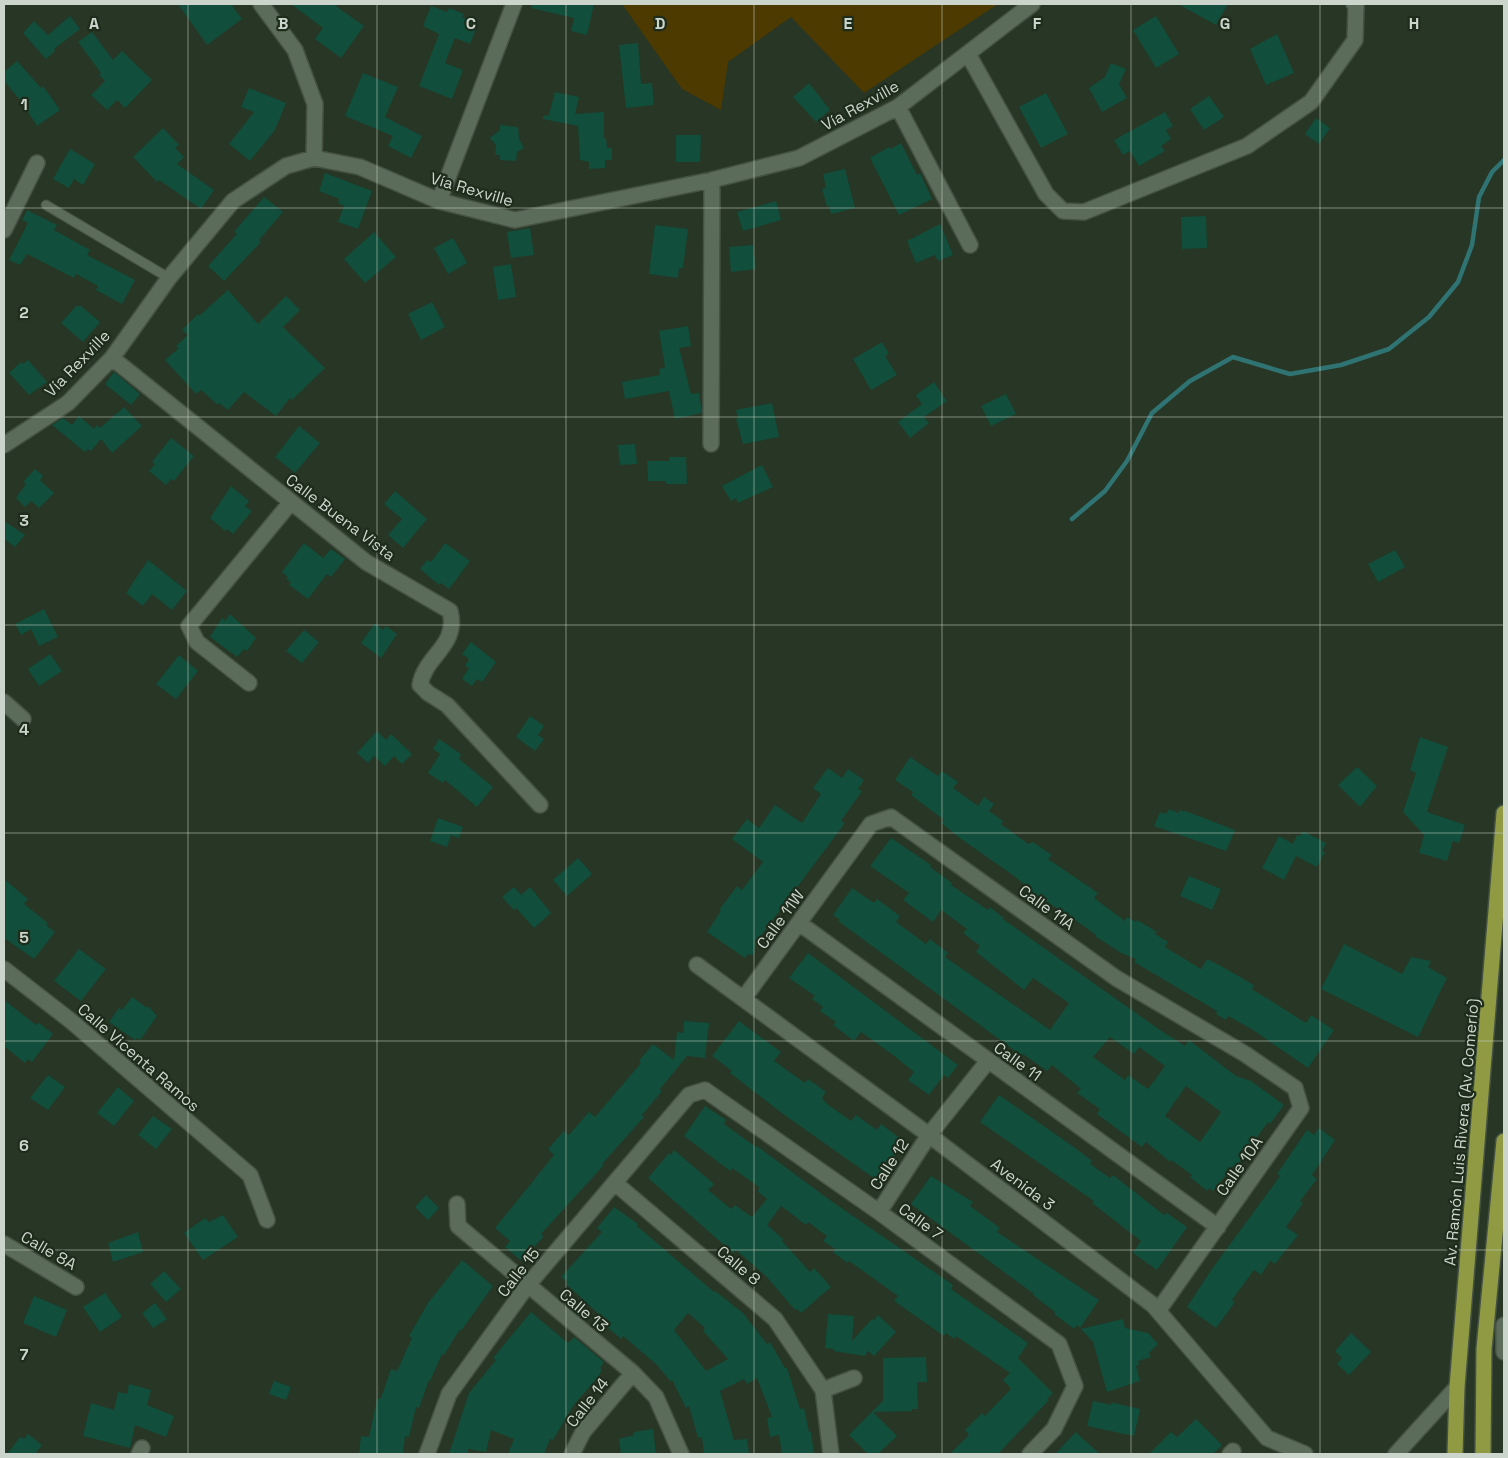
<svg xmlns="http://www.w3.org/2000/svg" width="1508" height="1458" viewBox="0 0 1508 1458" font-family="'Space Grotesk',sans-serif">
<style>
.green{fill:#4c3a00}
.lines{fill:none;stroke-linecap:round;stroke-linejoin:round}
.stream{stroke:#2f7473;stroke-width:4.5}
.building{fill:#114e3b;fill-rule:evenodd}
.lane-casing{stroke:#445143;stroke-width:11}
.street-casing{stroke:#445143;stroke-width:18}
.highway-casing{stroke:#445143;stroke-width:18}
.lane{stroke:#5c6c5a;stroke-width:9}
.street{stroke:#5c6c5a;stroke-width:15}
.highway{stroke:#8f9a43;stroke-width:15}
.grid{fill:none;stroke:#ccd5cb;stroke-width:1;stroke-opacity:0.55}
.labels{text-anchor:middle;stroke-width:4.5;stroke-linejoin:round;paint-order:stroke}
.street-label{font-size:16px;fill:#ccd5cb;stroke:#1d2c1b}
.grid-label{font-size:16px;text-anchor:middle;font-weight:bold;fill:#ccd5cb;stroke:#1d2c1b;stroke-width:4.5;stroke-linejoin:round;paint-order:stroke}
</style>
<rect width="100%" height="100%" fill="#273625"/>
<path class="green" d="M622 4H998L864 93 791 17 728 62 721 110 682 89Z"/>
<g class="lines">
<path class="stream" d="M1072 519 1105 491 1127 461 1152 413 1190 381 1233 357 1290 374 1341 365 1389 349 1429 317 1458 282 1472 245 1479 197 1492 172 1504 160"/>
</g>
<path class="building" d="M178 4H231L242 19 207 45Z
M291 4H333L364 26 341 58 315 39 323 28Z
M532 4H594L587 35 571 31 574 18 531 8Z
M1178 4H1228L1216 25Z
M431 6 447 12 449 8 464 14 462 17 478 24 470 44 455 38 445 63 463 70 452 99 419 86 439 34 423 26Z
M70 16 80 29 54 49 55 51 46 59 23 33 34 21 48 35Z
M1156 16 1179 54 1156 68 1133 30Z
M92 32 113 60 122 51 152 80 125 108 117 100 107 110 91 95 105 81 99 75 101 73 78 42Z
M1277 34 1294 73 1266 85 1250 49Z
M638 43 641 84 652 83 654 105 626 108 619 45Z
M17 61 41 88 43 86 60 110 37 126 21 101 4 81V72Z
M1111 63 1126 69 1119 84 1127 98 1102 112 1089 88 1105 77Z
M363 73 398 87 385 117 422 136 411 158 388 146 393 136 345 116Z
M809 83 830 110 816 122 793 97Z
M249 88 286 103 275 130 250 161 229 144 254 112 241 107Z
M555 92 579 97 575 114 604 112V138H606L607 148H612V160H605V168L589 169V162L580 160 578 126 543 119V116L549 115Z
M1046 93 1068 134 1041 148 1019 107Z
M1209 96 1224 117 1204 130 1190 109Z
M1165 112 1173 126 1166 130 1171 139 1161 146 1165 151 1139 166 1130 151 1123 155 1114 140Z
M1316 118 1330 128 1319 144 1305 134Z
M500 125 518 127 519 139 524 148 517 152 516 161 500 160V155H495L496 145 490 138 500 130Z
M163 128 179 145 175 148 184 157 177 164 214 190 201 209 159 180 157 182 133 157Z
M676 135H701L700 162H676Z
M901 143 917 175 920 173 932 199 899 215 870 158 889 147 890 149Z
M70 149 95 164 83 185 74 179 69 188 53 179Z
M845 169 855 208 831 214 829 206 827 207 822 189 826 188 823 174Z
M325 173 372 191 358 229 338 222 344 206 338 203 339 199 319 191Z
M264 197 283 212 259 240 261 242 224 281 208 266 237 234 234 232Z
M776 201 781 220 743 231 737 212Z
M27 210 57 225 54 230 90 250 87 255 135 280 122 304 96 290 98 286 76 274 74 278 27 254 20 265 9 260 28 223 22 220Z
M1206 216 1207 248 1182 249 1181 217Z
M940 224 953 255 938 261 935 255 916 263 907 241Z
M655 225 688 229 683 268H679L678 278 649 274Z
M530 228 534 255 511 258 507 232Z
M374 232 396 257 365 283 344 259Z
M453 238 467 263 448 274 434 248Z
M753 245 756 269 731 272 729 247Z
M511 264 516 297 498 300 493 267Z
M228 290 258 324 286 296 300 310 283 327 325 368 292 400 290 398 276 416 244 392 228 410 219 403 218 405 201 390 196 394 165 360 179 348 176 346 188 335 182 330 198 314 199 316Z
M432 302 445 327 421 340 408 314Z
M76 306H81L100 322 83 342 61 323Z
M688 326 691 346 679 348 691 394 699 393 702 413 675 419 669 391 625 399 622 382 660 375 659 369 665 367 659 331Z
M882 342 889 354 885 356 897 375 871 390 853 359Z
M28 360 47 382 29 395 9 373 21 362 23 364Z
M114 372 140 394 131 405 105 384Z
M934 382 947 401 924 417 929 423 910 438 898 422 922 404 916 395Z
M1006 394 1016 414 991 426 981 406Z
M772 403 779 437 743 444 736 419H738L736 410Z
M124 407 142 426 112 453 101 439 91 451 88 449 85 452 52 425 63 418 72 425 79 416 94 429 97 425 100 428Z
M299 426 320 443 295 473 275 457Z
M171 438 194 456 174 481 171 479 166 485 149 471 155 464 152 462Z
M635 444 637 464 620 465 618 445Z
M669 457H686L687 484H666V481H648L647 461H669Z
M762 465 773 487 738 503 736 498 731 501 722 486Z
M35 469 43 476 40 480 54 493 39 508 31 501 25 507 16 498 26 484 23 482Z
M231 486 249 501 245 506 252 511 233 534 227 529 225 531 210 518Z
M395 491 427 519 403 548 388 535 402 519 384 504Z
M4 521 25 535 15 547 4 539Z
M304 543 323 558 331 549 345 559 331 577 327 574 308 599 289 585 291 582 286 579 288 577 282 572Z
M445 543 470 561 449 589 441 583 439 585 420 569 427 560 431 562Z
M1395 550 1405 567 1378 582 1368 564Z
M148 560 187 591 172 610 152 594 143 606 126 593Z
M44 609 58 637 39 646 31 629 21 635 15 624Z
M230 614 256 638 247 651 244 649 237 657 210 637 222 618 225 621Z
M375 623 383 630 386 626 397 634 381 658 361 643Z
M304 630 319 642 302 663 286 651Z
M471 642 496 662 482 682 477 679 472 686 462 679 469 668 465 666 469 659 462 654Z
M50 654 62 671 39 686 28 669Z
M179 655 198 671 176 699 156 684Z
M530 716 544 726 538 735 544 739 535 751 516 737Z
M377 731 386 740 391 734 412 754 402 764 394 756 385 766 374 756 368 763 357 753Z
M1420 737 1448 747 1427 812 1465 825 1459 843 1453 841 1447 861 1419 853 1424 835 1403 812 1416 773 1410 770Z
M439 739 458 752 461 755 459 759 493 787 477 807 445 780 443 783 428 773 440 754 433 749Z
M910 757 938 776 942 771 958 782 953 788 978 806 984 797 994 804 989 811 1003 821 1001 824 1028 844 1033 842 1052 855 1048 859 1098 893 1094 898 1125 921 1127 917 1136 922 1137 920 1157 932 1155 934 1168 942 1165 947 1201 969 1207 959 1221 966 1254 985 1252 989 1306 1023 1311 1015 1334 1030 1308 1068 1253 1030 1228 1016 1226 1020 1216 1014 1217 1011 1134 962 1136 959 1121 953 1095 936 1096 935 1071 917 1028 890 1029 888 1010 873 961 839 941 823 944 820 911 795 913 792 895 780Z
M1357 767 1377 786 1360 807 1338 785Z
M828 768 842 778 848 769 864 780 858 789 862 791 841 821 845 823 757 941 753 955 748 954 745 958 707 932 721 911 719 910 737 886 742 890 763 862 732 839 747 819 759 828 775 805 802 823 821 794 813 788Z
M1169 809 1179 813V810L1188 812 1235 830 1226 851 1154 826 1160 812 1166 814Z
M438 818 463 827 459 838 451 835 447 847 430 841Z
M1303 831 1326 843 1322 851 1325 852 1317 867 1296 856 1284 880 1262 868 1279 836 1293 844 1297 835 1300 836Z
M891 838 931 865 930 867 952 883 951 885 988 910 990 907 1004 918 1003 919 1160 1030 1185 1046 1189 1040 1236 1076 1251 1081 1284 1105 1270 1124 1268 1122 1235 1168 1233 1166 1213 1191 1209 1188 1207 1191 1190 1177 1192 1175 1171 1160 1170 1162 1146 1142 1142 1147 1097 1114 1100 1109 1077 1093 1081 1089 1052 1065 1047 1071 1023 1054 1022 1056 838 921 840 920 833 915 852 888 874 903 877 899 900 916 896 922 926 944 930 939 948 953 945 957 1050 1030 1069 1003 1033 978 1024 990 976 952 980 946 963 933 967 929 941 910 933 922 903 900 909 893 870 866ZM1110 1037 1134 1054 1139 1047 1165 1066 1148 1089 1128 1075 1125 1080 1093 1057ZM1186 1086 1221 1112 1200 1142 1165 1116Z
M578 858 592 874 567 896 553 880Z
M1189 876 1221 889 1212 910 1180 896Z
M4 879 28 899 24 904 48 923 46 925 55 932 34 959 4 938Z
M514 887 521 895 530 887 551 913 534 928 516 908 514 910 502 897Z
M1344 944 1402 974 1411 957 1431 961 1428 967 1447 978 1418 1037 1321 989Z
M79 949 106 969 81 1001 54 981Z
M808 953 958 1065 948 1078 944 1075 929 1095 908 1080 914 1072 893 1055 861 1032 854 1041 833 1025 836 1022 820 1011 823 1007 812 999 815 996 789 978Z
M132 997 147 1008 148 1006 157 1016 140 1040 137 1038 135 1040 109 1022 119 1008 122 1010Z
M4 1000 36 1025 39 1023 53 1034 32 1062 28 1059 25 1063 4 1046Z
M684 1021 709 1023 705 1058 687 1056 660 1089 662 1091 642 1115 644 1117 602 1164 604 1165 541 1234 544 1236 533 1248 521 1260 518 1258 505 1247 510 1241 495 1228 554 1155 548 1149 564 1131 569 1135 589 1112 595 1117 641 1063 639 1061 653 1044 674 1060 677 1032 683 1033Z
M739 1021 781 1052 774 1061 805 1083 808 1079 826 1092 822 1098 827 1104 851 1121 856 1115 877 1130 881 1124 901 1139 894 1149 899 1152 878 1181 783 1114 730 1073 732 1071 712 1056Z
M48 1075 65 1087 48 1110 30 1098Z
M118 1087 134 1101 114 1126 97 1113Z
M999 1095 1074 1147 1092 1161 1090 1164 1110 1178 1113 1175 1164 1215 1167 1213 1187 1227 1157 1270 1133 1253 1141 1241 1092 1203 1094 1201 980 1122Z
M705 1106 726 1120 724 1124 756 1147 757 1146 827 1198 953 1285 951 1289 1028 1343 1018 1358 1053 1393 1047 1399 1049 1400 998 1454H950L969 1435 965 1430 982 1413 985 1416 1011 1389 1003 1380 1010 1373 956 1336 954 1339 946 1333 944 1336 894 1301 898 1296 849 1261 847 1263 833 1252 835 1249 823 1241 827 1236 808 1222 806 1225 781 1206 767 1225 783 1239 782 1241 810 1272 814 1268 831 1287 801 1313 797 1309 795 1310 766 1276 736 1250 733 1253 648 1178 669 1153 671 1155 674 1150 714 1184 708 1190 731 1209 735 1205 752 1217 767 1199 758 1192 759 1187 732 1168 730 1171 684 1136Z
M153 1116 172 1129 156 1149 138 1135Z
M1319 1128 1335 1140 1312 1175 1317 1179 1300 1201 1303 1203 1286 1227 1298 1235 1275 1264 1270 1261 1261 1275 1254 1270 1232 1300 1235 1302 1216 1328 1187 1307 1212 1269 1280 1176 1277 1174 1307 1130 1314 1135Z
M931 1176 973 1202 970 1206 1000 1228 997 1232 1099 1300 1080 1328 1077 1325 1074 1329 1054 1314 1055 1312 1033 1295 1034 1294 911 1204Z
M426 1195 439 1208 428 1220 415 1207Z
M614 1207 638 1224 637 1226 714 1292 715 1291 743 1313 767 1344 770 1342 785 1368H787L800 1409 804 1408 809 1432H811L814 1454H782L779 1435 770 1437 767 1418 772 1417 757 1378 747 1384 744 1379 720 1391 734 1440 747 1439 749 1454H704L702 1437 698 1438 689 1406 686 1408 672 1380 670 1381 657 1365 623 1336 621 1339 599 1320 602 1317 566 1284 568 1282 561 1277 602 1232 597 1228ZM688 1313 705 1328 703 1331 728 1359 706 1371 674 1330Z
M223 1215 238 1237 203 1260 184 1233 205 1218 209 1222Z
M138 1232 143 1252 113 1262 108 1243Z
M462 1260 493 1286 461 1331 460 1329 444 1355 442 1354 430 1381 429 1380 419 1408 416 1407 409 1437 405 1436 403 1454H359L361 1436 369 1437 377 1399 381 1398 391 1369 397 1371 412 1338 409 1336 428 1303Z
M164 1271 181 1289 166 1302 150 1284Z
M105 1293 122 1317 100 1332 83 1307Z
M34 1296 67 1310 56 1337 23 1323Z
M155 1303 167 1319 153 1328 142 1313Z
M531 1312 568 1343 574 1337 604 1362 600 1368 602 1370 598 1377 573 1406 553 1440 550 1439 544 1454H508L514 1439 491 1430 486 1452 468 1449V1454H449L469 1393 496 1360 493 1358Z
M828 1314 854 1316 852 1341 872 1319 874 1320 878 1315 896 1332 874 1356 868 1351 865 1356 834 1351V1349L825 1348Z
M1123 1319 1125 1328 1148 1333 1158 1344 1149 1353 1151 1357 1138 1361 1139 1365 1136 1366 1140 1381 1107 1392 1093 1342 1081 1329Z
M1351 1333 1371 1352 1349 1375 1337 1364 1342 1358 1335 1351Z
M926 1357 927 1382H917L918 1409H912V1411L873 1412 897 1436 878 1454H868L849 1435 883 1401V1358Z
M274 1381 291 1387 286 1400 269 1394Z
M129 1384 151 1390 147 1405 174 1416 166 1437 135 1425 130 1448 83 1436 91 1403 114 1410 118 1392 127 1394Z
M1093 1401 1112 1405 1110 1402 1140 1409 1134 1436 1087 1426Z
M1196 1419 1222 1445 1213 1454H1149L1171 1432 1177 1437Z
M653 1429 656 1454H621L619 1439 634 1435V1432Z
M1076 1432 1082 1438 1100 1454H1055Z
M28 1434 42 1445 35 1454H7L20 1437 24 1439Z"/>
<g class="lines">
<defs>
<path id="lane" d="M46 205 169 278"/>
<path id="street" d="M261 4 295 50 315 104 314 158
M968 54 1046 194 1063 211 1084 212 1247 146 1311 102 1355 40 1356 6 1354 4
M898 107 970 245
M439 201 514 4
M4 230 37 163
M112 358 366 562 450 611C459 646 425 655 420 685L428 693 447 705 540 805
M711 444 712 180
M4 445 68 403 112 358 169 278 233 201 286 166 314 158 360 167 439 201 515 220 712 180 799 158 898 107 1032 4
M249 683 197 642 189 626 291 502
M4 702 23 719
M799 923 1218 1227
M697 965 929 1135 1153 1305 1267 1438 1305 1454
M4 969 71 1021 250 1175 267 1220
M744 998 871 824 891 817 1116 978 1245 1054 1295 1088 1301 1108 1158 1311
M615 1183 775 1319 823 1390 831 1454
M457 1204 458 1226 633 1373 656 1397 681 1454
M879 1212 929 1135 988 1061
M4 1244 76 1287
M1504 1325V1352
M823 1390 854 1378
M139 1454 142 1448
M427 1454 449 1394 527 1286 689 1095 705 1090 879 1212 1059 1344 1075 1386 1054 1429 1030 1454
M572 1454 583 1432 633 1373
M1230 1454 1233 1451
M1396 1454 1457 1387"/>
<path id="highway" d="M1455 1454 1457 1387 1504 813
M1483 1454 1484 1349 1504 1141"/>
</defs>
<use href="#lane" class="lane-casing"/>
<use href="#street" class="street-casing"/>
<use href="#highway" class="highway-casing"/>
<use href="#lane" class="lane"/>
<use href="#street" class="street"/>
<use href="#highway" class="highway"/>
</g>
<path class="grid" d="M188 4V1454M377 4V1454M566 4V1454M754 4V1454M942 4V1454M1131 4V1454M1320 4V1454M4 208H1504M4 417H1504M4 625H1504M4 833H1504M4 1041H1504M4 1250H1504"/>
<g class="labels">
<g class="street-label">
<text transform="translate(860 105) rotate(-29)" y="6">Vía Rexville</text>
<text transform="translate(472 189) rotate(16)" y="6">Vía Rexville</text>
<text transform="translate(77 363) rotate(-46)" y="6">Vía Rexville</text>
<text transform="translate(341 517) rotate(37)" y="6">Calle Buena Vista</text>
<text transform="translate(1047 907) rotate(36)" y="6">Calle 11A</text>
<text transform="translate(780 919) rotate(-54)" y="6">Calle 11W</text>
<text transform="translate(139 1057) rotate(41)" y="6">Calle Vicenta Ramos</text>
<text transform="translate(1018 1061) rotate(36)" y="6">Calle 11</text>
<text transform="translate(1461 1132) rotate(-85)" y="6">Av. Ramón Luis Rivera (Av. Comerío)</text>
<text transform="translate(889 1164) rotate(-57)" y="6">Calle 12</text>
<text transform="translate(1239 1166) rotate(-55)" y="6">Calle 10A</text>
<text transform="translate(1023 1184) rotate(37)" y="6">Avenida 3</text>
<text transform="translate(921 1221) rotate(36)" y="6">Calle 7</text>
<text transform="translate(49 1250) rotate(30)" y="6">Calle 8A</text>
<text transform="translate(739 1265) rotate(40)" y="6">Calle 8</text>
<text transform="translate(518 1272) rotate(-52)" y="6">Calle 15</text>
<text transform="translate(584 1310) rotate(40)" y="6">Calle 13</text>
<text transform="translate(587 1402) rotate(-52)" y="6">Calle 14</text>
</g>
</g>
<g class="grid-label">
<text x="94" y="29">A</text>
<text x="283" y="29">B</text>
<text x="471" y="29">C</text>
<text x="660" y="29">D</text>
<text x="848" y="29">E</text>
<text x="1037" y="29">F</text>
<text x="1225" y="29">G</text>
<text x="1414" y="29">H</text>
<text x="24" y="110">1</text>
<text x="24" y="318">2</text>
<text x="24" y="526">3</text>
<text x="24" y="735">4</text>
<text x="24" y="943">5</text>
<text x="24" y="1151">6</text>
<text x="24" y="1360">7</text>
</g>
<rect width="1508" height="1458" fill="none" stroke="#ccd5cb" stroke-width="10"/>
</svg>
